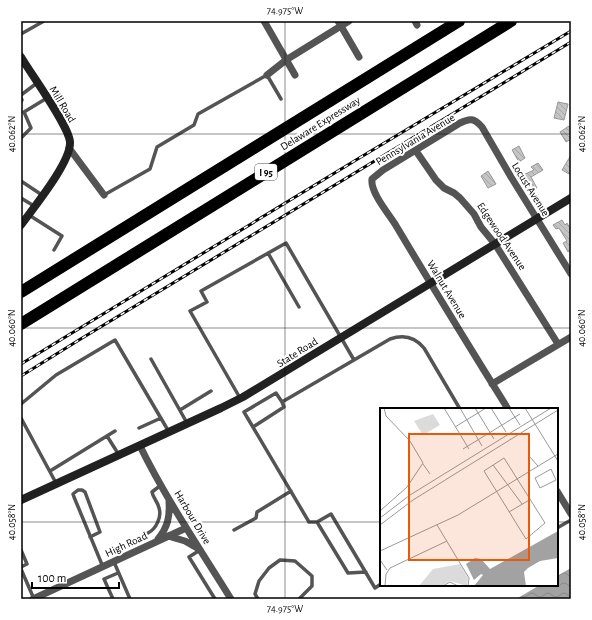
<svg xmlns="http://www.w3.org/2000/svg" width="592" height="620" viewBox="0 0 592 620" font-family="'Alegreya Sans',sans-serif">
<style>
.water{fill:url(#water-waves)}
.building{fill:url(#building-back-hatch);stroke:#989898}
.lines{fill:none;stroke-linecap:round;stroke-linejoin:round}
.lane{stroke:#545454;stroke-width:3.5}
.street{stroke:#545454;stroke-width:7}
.secondary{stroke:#212121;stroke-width:8}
.highway{stroke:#000;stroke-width:12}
.rail-casing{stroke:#000;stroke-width:3}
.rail{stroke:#fff;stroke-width:1.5;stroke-dasharray:4.5;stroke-linecap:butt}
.ticks{fill:none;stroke:#000;stroke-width:1;stroke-opacity:0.45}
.labels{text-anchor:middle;stroke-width:4;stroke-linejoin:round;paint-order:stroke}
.shield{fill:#fff;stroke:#4c4c4c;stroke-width:1}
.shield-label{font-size:10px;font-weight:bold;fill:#000}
.street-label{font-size:11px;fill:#000;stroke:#fff}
.inset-road{fill:none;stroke:#999;stroke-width:1}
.view{fill:#e8590c;fill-opacity:0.15;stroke:#e8590c;stroke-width:2}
.inset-edge{fill:none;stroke:#000;stroke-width:2}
.neatline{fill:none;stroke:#000;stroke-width:1.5}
.ticks-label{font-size:10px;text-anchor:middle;fill:#000}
</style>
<defs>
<pattern id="water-waves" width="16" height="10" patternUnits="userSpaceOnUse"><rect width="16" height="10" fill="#a2a2a2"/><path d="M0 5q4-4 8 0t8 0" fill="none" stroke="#8a8a8a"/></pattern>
<pattern id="building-back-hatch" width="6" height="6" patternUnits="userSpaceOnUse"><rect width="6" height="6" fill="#c4c4c4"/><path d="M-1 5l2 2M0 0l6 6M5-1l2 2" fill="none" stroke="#a7a7a7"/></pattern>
</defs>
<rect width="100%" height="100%" fill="#fff"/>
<path class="water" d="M571 568V599H516L540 585H557V576Z"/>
<path class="building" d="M558 102 568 104 564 120 554 118Z
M569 126 571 130V139L566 142 560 132Z
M519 146 525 158 519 162 512 150Z
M571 155V175L562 170Z
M538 163 543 170 531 177 537 188 529 192 521 176 534 170 531 167Z
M488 171 496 184 488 188 481 176Z
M562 220 565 225 567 223 571 230V250L568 252 563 243 567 241 559 228 556 229 553 225Z"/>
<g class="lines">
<path class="lane" d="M21 34 44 21
M21 95 37 83
M21 98 22 100 21 101
M21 138 31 128 24 112 47 98
M21 181 42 195
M104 195 150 169 157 147 194 125 198 114 267 75 281 99
M21 198 34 206
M29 215 62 236 54 250
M268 253 299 307
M151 359 187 423
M240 398 190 311 207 302 201 291 286 243 354 360
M21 404 56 375 115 340 169 432
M180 410 211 391
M21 418 56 483
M253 427 284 407 282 402
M139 428 161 418
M107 436 119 455
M50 471 115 431
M317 522 348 573 366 572
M557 528 571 520
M234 530 256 518 257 512 291 491
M148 533C156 529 162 517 159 508 158 502 153 498 152 492L161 485
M90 537 100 532 85 492 82 490H78L73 494 74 497 103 567
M21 550 27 564 21 567
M200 550 189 557 215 599
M114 562 130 599
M21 569 34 599
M381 584 375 588 331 514 317 522H309L244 412 276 393 282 402 390 339C404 334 415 337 424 348L460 409
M113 599 104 579 118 573
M258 599 255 594 259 581 269 568 280 560 295 561 312 576V586L299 599"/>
<path class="street" d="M264 21 295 75
M338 21 359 57
M415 21 417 25
M267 75 286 60 349 21
M69 148 104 195
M416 151 436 180 444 188 454 193 460 198 474 214 481 227 495 244 558 344
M492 384 571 337
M508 409C470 348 432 286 395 224 388 213 370 192 372 179L383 170 460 123C470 118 474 118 482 127L511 177 571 274
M140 446C166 499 200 549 231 599
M557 491 571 514
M168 536 185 541 199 549
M158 539C168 527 170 516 169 501
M33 599 186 528"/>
<path class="secondary" d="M21 57C31 74 69 126 70 142 71 162 34 207 21 225
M21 500 221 408 243 397 571 198"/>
<path class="highway" d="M21 292 459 21
M21 324 511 21"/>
<defs>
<path id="rail" d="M21 364 356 160 571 31
M21 376 79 340 571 42"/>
</defs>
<use href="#rail" class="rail-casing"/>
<use href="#rail" class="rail"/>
</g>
<path class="ticks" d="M285 21V599M21 134H571M21 328H571M21 522H381M557 522H571"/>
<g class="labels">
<rect class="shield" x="255" y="164" width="22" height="16" rx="3"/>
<g class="shield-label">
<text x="266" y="176">I 95</text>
</g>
<g class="street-label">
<text transform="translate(63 104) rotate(59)" y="4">Mill Road</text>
<text transform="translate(320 123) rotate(-32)" y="4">Delaware Expressway</text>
<text transform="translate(415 139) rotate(-31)" y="4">Pennsylvania Avenue</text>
<text transform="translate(531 189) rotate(58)" y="4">Locust Avenue</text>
<text transform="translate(502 236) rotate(56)" y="4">Edgewood Avenue</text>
<text transform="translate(447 289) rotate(59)" y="4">Walnut Avenue</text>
<text transform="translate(297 352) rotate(-32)" y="4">State Road</text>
<text transform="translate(193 517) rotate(59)" y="4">Harbour Drive</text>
<text transform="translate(126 544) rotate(-25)" y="4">High Road</text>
</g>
</g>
<g transform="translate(380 408)">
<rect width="178" height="178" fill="#fff"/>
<path d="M80 156 88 170 87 178 70 173 62 178H39L53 161Z" fill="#dbdbdb"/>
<path d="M53 6 60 17 43 27 34 13Z" fill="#dbdbdb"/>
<path d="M178 123V150L160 153 148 160 144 164 146 178H94L103 167 101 166 94 172 86 156 95 150 101 151 110 161Z" fill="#a2a2a2"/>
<path class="inset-road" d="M64 0 89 41M80 0 102 38M95 0 114 31M111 0 126 24M129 0 140 17M145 0 178 53M75 19 106 0M83 41 140 6M149 48 158 58M124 50 165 115 146 131 104 63ZM43 56 50 66M113 57 142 96M171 61 176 72 160 80 155 70ZM0 103 27 79 43 55 30 33 6 8 4 0M129 104 151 91M0 110 30 87 171 0M0 117 33 92 178 2M57 117 89 170 88 178M0 143 78 107 178 46M0 152 7 162M5 178 6 166 10 160 67 133M63 178 70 174 78 178"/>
<path class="view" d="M29 26H149V152H29Z"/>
<rect width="178" height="178" class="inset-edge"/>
</g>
<rect width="592" height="620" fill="none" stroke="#ffffff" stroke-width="44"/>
<path d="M32 582v6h87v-6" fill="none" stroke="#000000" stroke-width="2"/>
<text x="38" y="582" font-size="12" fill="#000000" stroke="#ffffff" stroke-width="3" paint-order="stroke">100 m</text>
<rect x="22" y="22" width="548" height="576" class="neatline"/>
<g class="ticks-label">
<text x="285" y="14">74.975°W</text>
<text transform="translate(11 134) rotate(-90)" y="4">40.062°N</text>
<text transform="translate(581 134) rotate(-90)" y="4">40.062°N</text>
<text transform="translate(11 328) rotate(-90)" y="4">40.060°N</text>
<text transform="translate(581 328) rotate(-90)" y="4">40.060°N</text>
<text transform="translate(11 522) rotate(-90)" y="4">40.058°N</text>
<text transform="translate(581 522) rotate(-90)" y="4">40.058°N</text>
<text x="285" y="612">74.975°W</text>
</g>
</svg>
